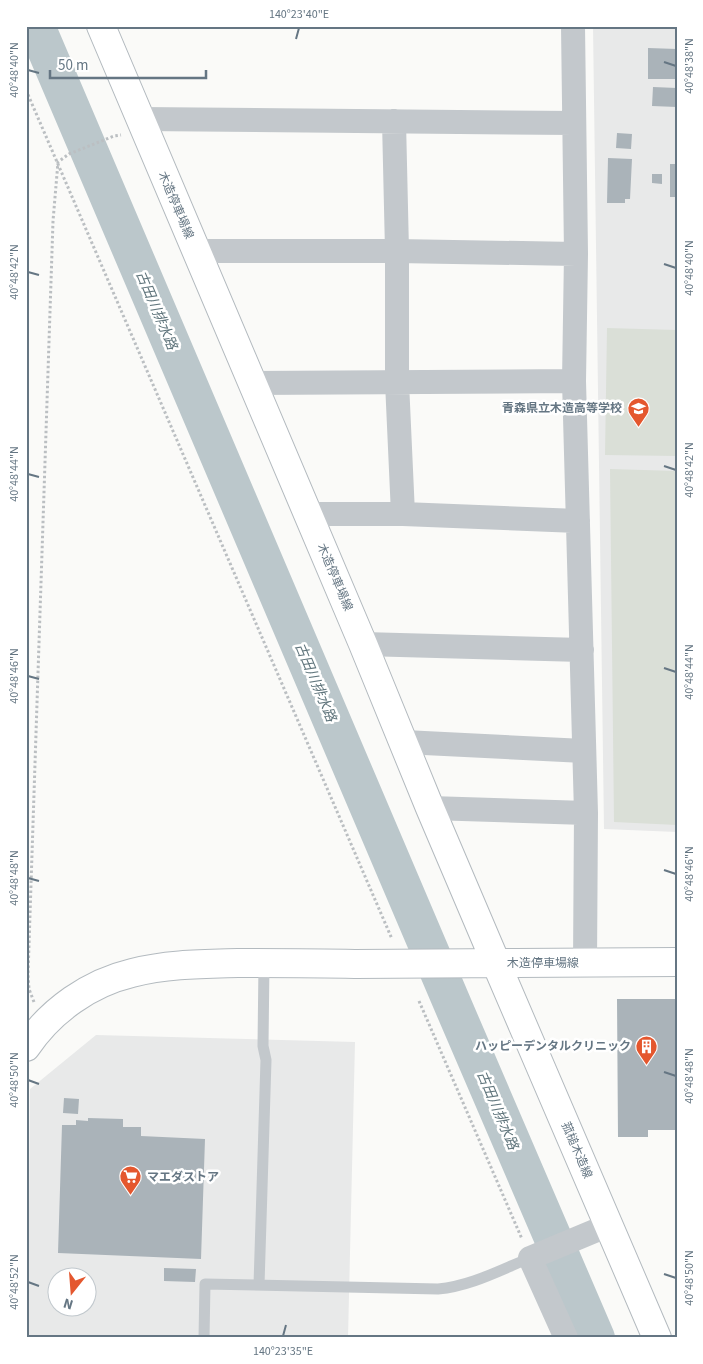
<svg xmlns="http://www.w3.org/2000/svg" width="703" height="1364" viewBox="0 0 703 1364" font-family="'Source Sans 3','Noto Sans JP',sans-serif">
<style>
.built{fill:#e8e9e9;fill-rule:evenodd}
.green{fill:#dadfd7}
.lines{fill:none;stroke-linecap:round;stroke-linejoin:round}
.river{stroke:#bbc7cb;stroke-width:38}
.building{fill:#aab3b9}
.secondary-casing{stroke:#b3babf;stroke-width:30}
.path{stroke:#bbbfc2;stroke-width:3;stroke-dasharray:2.5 2.5;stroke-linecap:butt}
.lane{stroke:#c3c8cc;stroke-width:11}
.street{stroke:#c3c8cc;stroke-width:24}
.secondary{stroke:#fff;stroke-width:28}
.ticks{fill:none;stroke:#657683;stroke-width:2}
.labels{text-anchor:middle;stroke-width:5;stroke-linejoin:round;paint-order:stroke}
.street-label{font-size:12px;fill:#657683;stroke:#fff}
.poi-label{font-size:12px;font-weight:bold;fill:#657683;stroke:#fff;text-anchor:end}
.water-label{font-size:14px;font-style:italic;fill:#60757c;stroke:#fff}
.neatline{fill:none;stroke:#657683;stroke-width:2}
.ticks-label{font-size:12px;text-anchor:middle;fill:#657683}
</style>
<rect width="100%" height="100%" fill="#fafaf8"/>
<path class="built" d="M593 26H677V832L604 829Z
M96 1035 355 1042 348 1338H28L30 1089ZM58 1276H88V1306H58Z"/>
<path class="green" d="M607 328 677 330V456L605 455Z
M610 469 677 471V825L614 822Z"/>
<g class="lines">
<path class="river" d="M36 26 455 1010 596 1338"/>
</g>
<path class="building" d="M648 48 677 49V79H648Z
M653 87 677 88V107L652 106Z
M617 133 632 134 631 149 616 148Z
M608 158 632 159 630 199H625V203H607Z
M670 164H677V197H670Z
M652 174H662V184L652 183Z
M617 999H677V1130H648V1137H618Z
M64 1098 79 1099 78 1114 63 1113Z
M88 1118 123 1119V1127H141V1136L205 1139 201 1259 58 1253 62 1125H76V1120L88 1121Z
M164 1268 196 1269 195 1282 164 1281Z"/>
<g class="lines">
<defs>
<path id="secondary" d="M101 26 363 644 430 808 496 963 657 1338
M26 1047C51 1010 90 983 132 973 167 964 203 964 238 963 277 963 316 963 355 964 462 964 570 962 677 962"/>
</defs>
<use href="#secondary" class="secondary-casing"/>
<path class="path" d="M26 90 392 939
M419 1001 522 1239
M34 1002 29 989 28 975 53 221 58 162 69 154 114 136 121 135"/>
<path class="lane" d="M259 1285 266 1060 263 1046 264 963
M204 1338 205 1284 438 1289C471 1286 500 1270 530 1258"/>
<path class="street" d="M573 26 576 254 574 381 586 813 585 962
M141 119 574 123
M394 121 397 251V382L403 514
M196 251H397L576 254
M253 383 574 381
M308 514H403L578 521
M363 644 582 650
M404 742 584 751
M430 808 586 813
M566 1338 530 1258 609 1225"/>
<use href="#secondary" class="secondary"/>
</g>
<path class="ticks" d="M296 39 299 28M664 62 676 66M28 70 39 73M664 264 676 268M28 272 39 275M664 466 676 470M28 474 39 477M664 668 676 672M28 676 39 679M664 870 676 874M28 878 39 881M664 1072 676 1076M28 1080 39 1084M664 1274 676 1278M28 1282 39 1286M283 1336 286 1325"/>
<defs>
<symbol id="school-pin" viewBox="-11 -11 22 30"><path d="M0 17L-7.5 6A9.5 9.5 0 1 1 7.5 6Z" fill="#e4572e" stroke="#fff"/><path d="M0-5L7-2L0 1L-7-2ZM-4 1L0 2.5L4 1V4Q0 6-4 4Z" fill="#fff"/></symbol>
<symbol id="building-pin" viewBox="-11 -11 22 30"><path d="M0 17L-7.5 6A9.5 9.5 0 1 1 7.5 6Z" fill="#e4572e" stroke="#fff"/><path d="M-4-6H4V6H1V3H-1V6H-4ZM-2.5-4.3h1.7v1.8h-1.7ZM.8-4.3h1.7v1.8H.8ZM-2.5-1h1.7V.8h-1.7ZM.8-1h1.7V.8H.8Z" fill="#fff"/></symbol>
<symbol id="supermarket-pin" viewBox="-11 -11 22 30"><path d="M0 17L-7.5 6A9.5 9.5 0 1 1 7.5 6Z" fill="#e4572e" stroke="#fff"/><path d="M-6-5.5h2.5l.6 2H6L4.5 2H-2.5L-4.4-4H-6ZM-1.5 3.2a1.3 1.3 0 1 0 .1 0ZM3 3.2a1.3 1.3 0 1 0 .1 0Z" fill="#fff"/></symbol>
</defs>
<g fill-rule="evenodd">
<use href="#school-pin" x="626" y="396" width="25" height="34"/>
<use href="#building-pin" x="634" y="1034" width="25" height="34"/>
<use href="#supermarket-pin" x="118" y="1164" width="25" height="34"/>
</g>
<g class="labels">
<g class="street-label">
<text transform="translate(176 205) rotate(67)" y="4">木造停車場線</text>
<text transform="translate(335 577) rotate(67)" y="4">木造停車場線</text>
<text x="543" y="967">木造停車場線</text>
<text transform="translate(577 1150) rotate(67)" y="4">菰槌木造線</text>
</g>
<g class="poi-label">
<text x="622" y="412">青森県立木造高等学校</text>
<text x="631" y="1050">ハッピーデンタルクリニック</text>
<text x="147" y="1181" text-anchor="start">マエダストア</text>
</g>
<g class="water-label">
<text transform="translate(157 310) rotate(67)" y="5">古田川排水路</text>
<text transform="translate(316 682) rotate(67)" y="5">古田川排水路</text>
<text transform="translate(498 1110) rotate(67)" y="5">古田川排水路</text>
</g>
</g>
<rect width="703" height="1364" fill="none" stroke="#ffffff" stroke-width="55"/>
<g transform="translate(72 1292) rotate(197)"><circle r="24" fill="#ffffff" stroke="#c1c8cd"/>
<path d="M0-4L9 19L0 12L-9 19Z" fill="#e4572e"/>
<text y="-8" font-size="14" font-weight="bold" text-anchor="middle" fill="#657683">N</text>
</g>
<path d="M50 70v8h156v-8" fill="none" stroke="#657683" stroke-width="2.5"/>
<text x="58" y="70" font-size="15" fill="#657683" stroke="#ffffff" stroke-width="4" paint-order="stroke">50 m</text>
<rect x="28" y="28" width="648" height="1308" class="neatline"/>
<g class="ticks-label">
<text x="299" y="18">140°23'40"E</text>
<text transform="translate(689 66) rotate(-90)" y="4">40°48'38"N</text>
<text transform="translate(14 70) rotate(-90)" y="4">40°48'40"N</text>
<text transform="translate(689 268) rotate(-90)" y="4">40°48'40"N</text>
<text transform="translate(14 272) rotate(-90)" y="4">40°48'42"N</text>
<text transform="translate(689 470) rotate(-90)" y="4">40°48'42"N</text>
<text transform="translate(14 474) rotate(-90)" y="4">40°48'44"N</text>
<text transform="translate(689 672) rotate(-90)" y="4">40°48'44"N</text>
<text transform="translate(14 676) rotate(-90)" y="4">40°48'46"N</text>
<text transform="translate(689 874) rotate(-90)" y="4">40°48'46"N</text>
<text transform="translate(14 878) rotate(-90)" y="4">40°48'48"N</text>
<text transform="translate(689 1076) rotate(-90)" y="4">40°48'48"N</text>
<text transform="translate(14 1080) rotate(-90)" y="4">40°48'50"N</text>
<text transform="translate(689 1278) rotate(-90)" y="4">40°48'50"N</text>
<text transform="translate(14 1282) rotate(-90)" y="4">40°48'52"N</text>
<text x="283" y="1355">140°23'35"E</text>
</g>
</svg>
